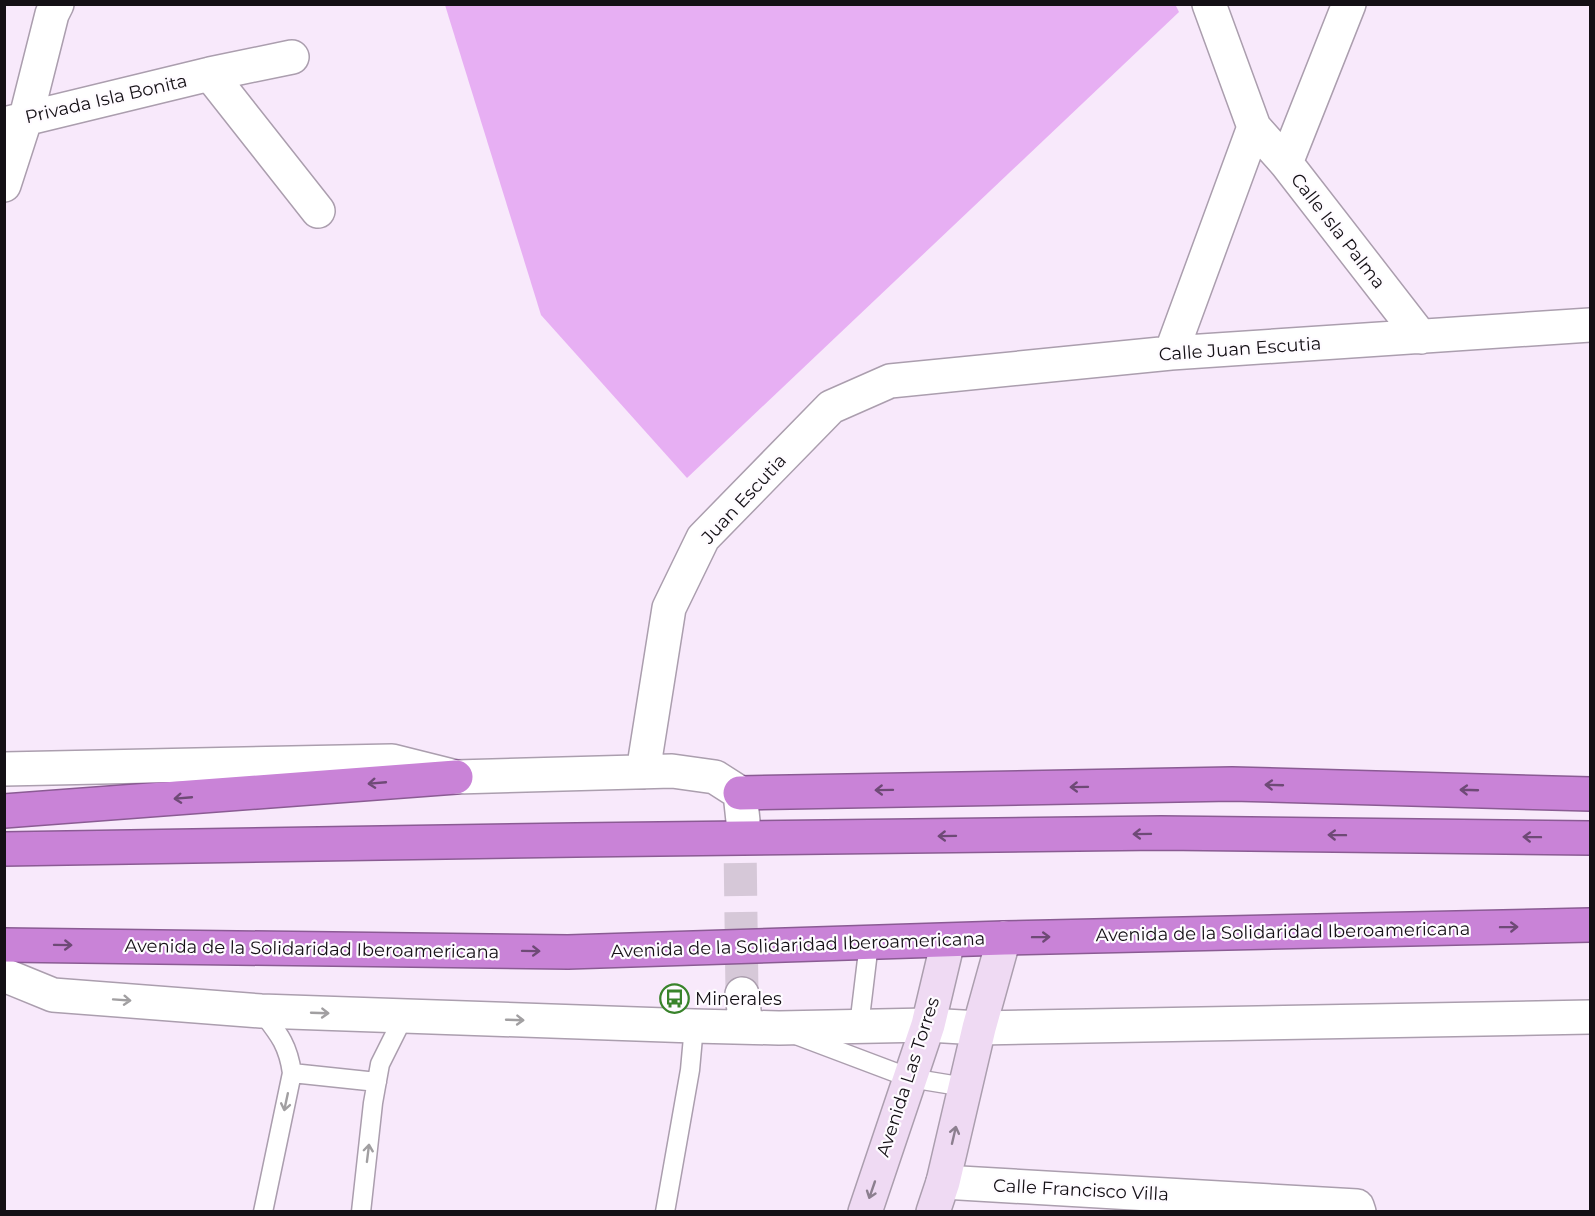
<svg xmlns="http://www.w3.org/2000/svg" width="1595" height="1216" viewBox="0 0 1595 1216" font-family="Montserrat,sans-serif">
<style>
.green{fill:#e7aff3}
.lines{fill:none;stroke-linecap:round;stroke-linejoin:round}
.street-tunnel{stroke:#d6c8d8;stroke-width:33;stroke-dasharray:33 16;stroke-linecap:butt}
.lane-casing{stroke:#ab9eae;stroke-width:21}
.street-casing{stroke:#ab9eae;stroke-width:36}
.secondary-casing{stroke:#ab9eae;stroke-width:36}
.highway-casing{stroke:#8a5b93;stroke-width:36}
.lane{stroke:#fff;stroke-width:18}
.street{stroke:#fff;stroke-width:33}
.secondary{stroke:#efdaf3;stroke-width:33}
.highway{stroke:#c983d7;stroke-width:33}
.oneway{stroke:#6e4a76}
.oneway2{stroke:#a19fa1}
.oneway3{stroke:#8c7f8f}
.labels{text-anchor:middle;stroke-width:4.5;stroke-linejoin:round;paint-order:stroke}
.street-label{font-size:18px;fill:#141015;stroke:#fefbff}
.poi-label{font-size:18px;fill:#141015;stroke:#fefbff;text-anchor:start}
</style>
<rect width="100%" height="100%" fill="#f8e9fb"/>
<path class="green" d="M1175 4 1179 12 687 478 541 315 445 5Z"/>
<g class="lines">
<path class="street-tunnel" d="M742 994 740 844 743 821"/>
<defs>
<path id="lane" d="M261 1011C278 1033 288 1044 292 1073L263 1212
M859 1026 869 943
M796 1035 910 1078 965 1087
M292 1073 377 1082
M361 1212 373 1103 380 1064 404 1016
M665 1212 690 1070 694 1026"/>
<path id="street" d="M1209 4 1254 127 1286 163 1421 337
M210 74 318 211
M4 124 210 74 292 57
M1286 163 1349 4
M4 185 26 117 52 14 57 4
M1171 353 1254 127
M4 769 392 761 456 777 672 771 715 777 740 793 743 821
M643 772 669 608 703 538 831 407 890 381 1171 353 1590 325
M4 975 53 995 261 1011 694 1026 779 1028 928 1025 979 1028 1590 1017
M742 994 746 1027
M943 1182 1357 1206 1359 1212"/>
<path id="secondary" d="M865 1212 928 1025 948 941
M933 1212 943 1182 979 1028 1004 938"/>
<path id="highway" d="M740 793 1232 784 1590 794
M4 811 456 777
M4 849 576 840 1161 833 1590 838
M4 945 568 952 1004 938 1590 925"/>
</defs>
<use href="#lane" class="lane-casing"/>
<use href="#street" class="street-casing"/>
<use href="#secondary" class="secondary-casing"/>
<use href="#highway" class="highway-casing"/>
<use href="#lane" class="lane"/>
<use href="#street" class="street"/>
<use href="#secondary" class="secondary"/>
<use href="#highway" class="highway"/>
</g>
<defs><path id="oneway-shaft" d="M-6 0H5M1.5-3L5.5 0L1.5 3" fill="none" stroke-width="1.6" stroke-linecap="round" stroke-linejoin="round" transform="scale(1.5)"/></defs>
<g class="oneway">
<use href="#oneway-shaft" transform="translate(377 783) rotate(175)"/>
<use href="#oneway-shaft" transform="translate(1274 785) rotate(-178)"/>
<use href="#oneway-shaft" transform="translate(1079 787) rotate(179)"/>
<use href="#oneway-shaft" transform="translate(884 790) rotate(179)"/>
<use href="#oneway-shaft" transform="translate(1469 790) rotate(-178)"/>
<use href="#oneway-shaft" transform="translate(183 798) rotate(175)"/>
<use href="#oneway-shaft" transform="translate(1142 834) rotate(179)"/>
<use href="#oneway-shaft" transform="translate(1337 835) rotate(-179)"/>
<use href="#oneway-shaft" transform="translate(947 836) rotate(179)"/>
<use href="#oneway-shaft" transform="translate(1532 837) rotate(-179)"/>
<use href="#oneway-shaft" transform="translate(1509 927) rotate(-1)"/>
<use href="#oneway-shaft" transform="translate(1041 937) rotate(-1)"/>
<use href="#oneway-shaft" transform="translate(63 945) rotate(1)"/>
<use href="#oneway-shaft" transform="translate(531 951) rotate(1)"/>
</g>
<g class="oneway2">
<use href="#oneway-shaft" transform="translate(122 1000) rotate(4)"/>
<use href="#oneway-shaft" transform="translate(320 1013) rotate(2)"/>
<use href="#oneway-shaft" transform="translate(515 1020) rotate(2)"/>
<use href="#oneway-shaft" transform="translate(286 1102) rotate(102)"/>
<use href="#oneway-shaft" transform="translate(368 1153) rotate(-83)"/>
</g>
<g class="oneway3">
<use href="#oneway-shaft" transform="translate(954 1135) rotate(-77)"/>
<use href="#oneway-shaft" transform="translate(872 1190) rotate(109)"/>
</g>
<defs>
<symbol id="bus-ring" viewBox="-11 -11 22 22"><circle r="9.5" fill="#fefbff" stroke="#39832b" stroke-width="1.5"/><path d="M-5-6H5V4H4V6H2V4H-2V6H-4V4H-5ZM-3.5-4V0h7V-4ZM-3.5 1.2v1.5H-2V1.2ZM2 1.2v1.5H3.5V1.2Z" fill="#39832b"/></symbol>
</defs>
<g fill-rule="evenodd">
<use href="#bus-ring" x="658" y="982" width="33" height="33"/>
</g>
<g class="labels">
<g class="street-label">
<text transform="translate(106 99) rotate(-13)" y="6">Privada Isla Bonita</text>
<text transform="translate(1338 231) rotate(52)" y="6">Calle Isla Palma</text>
<text transform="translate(1240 349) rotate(-4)" y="6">Calle Juan Escutia</text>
<text transform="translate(744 499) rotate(-47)" y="6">Juan Escutia</text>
<text transform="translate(1283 932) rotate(-1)" y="6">Avenida de la Solidaridad Iberoamericana</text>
<text transform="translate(798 945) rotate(-2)" y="6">Avenida de la Solidaridad Iberoamericana</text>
<text transform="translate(312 949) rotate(1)" y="6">Avenida de la Solidaridad Iberoamericana</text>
<text transform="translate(908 1077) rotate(-72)" y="6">Avenida Las Torres</text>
<text transform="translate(1081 1190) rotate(3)" y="6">Calle Francisco Villa</text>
</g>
<g class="poi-label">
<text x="695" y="1005">Minerales</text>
</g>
</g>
<rect width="1595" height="1216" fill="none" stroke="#141015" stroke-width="12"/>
</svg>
